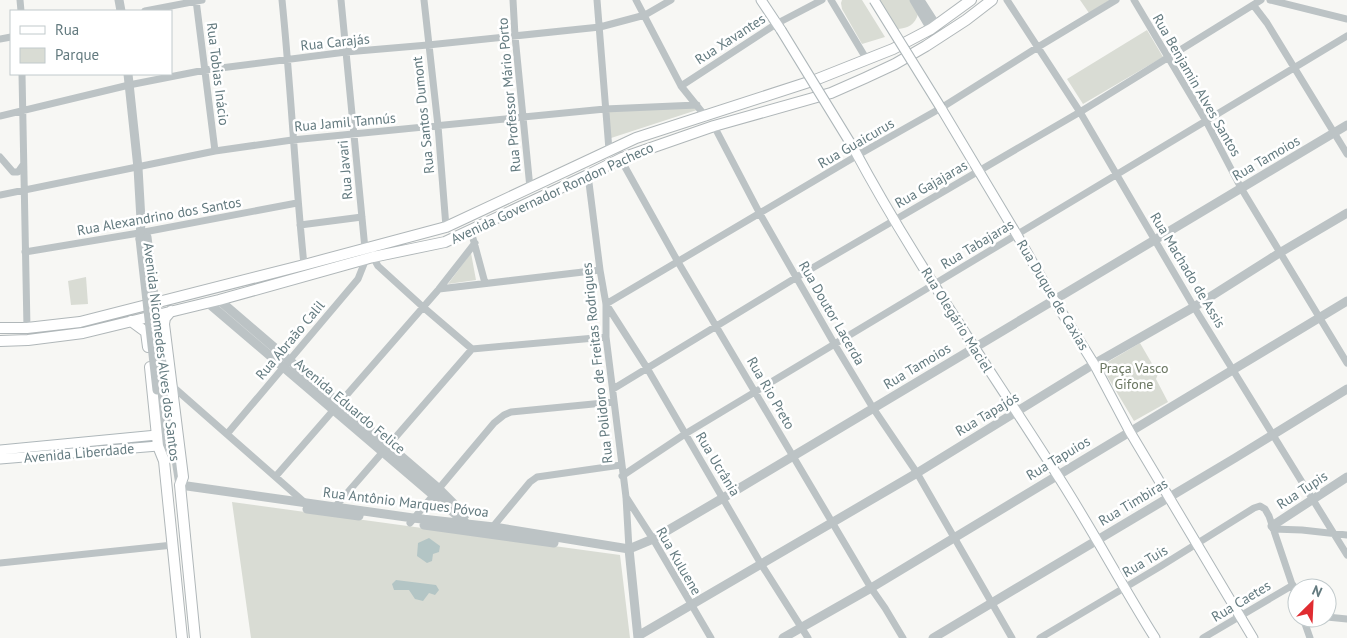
<svg xmlns="http://www.w3.org/2000/svg" width="1347" height="638" viewBox="0 0 1347 638" font-family="'PT Sans',sans-serif">
<style>
.green{fill:#d9dcd4}
.water{fill:#b3c5c5}
.lines{fill:none;stroke-linecap:round;stroke-linejoin:round}
.secondary-casing{stroke:#aeb7ba;stroke-width:11}
.primary-casing{stroke:#b0b7b9;stroke-width:12}
.minor{stroke:#bcc3c5;stroke-width:7}
.tertiary{stroke:#bcc3c5;stroke-width:9}
.secondary{stroke:#fff;stroke-width:9}
.primary{stroke:#fff;stroke-width:10}
.secondary-bridge-casing{stroke:#aeb7ba;stroke-width:11;stroke-linecap:butt}
.tertiary-bridge{stroke:#bcc3c5;stroke-width:9}
.secondary-bridge{stroke:#fff;stroke-width:9}
.labels{text-anchor:middle;stroke-width:5;stroke-linejoin:round;paint-order:stroke}
.street-label{font-size:14px;fill:#637a7f;stroke:#fff}
.park-label{font-size:14px;fill:#6b7762;stroke:#fff}
</style>
<rect width="100%" height="100%" fill="#f7f7f4"/>
<path class="green" d="M842 0H862L885 37 862 44 842 9 841 3Z
M879 0H912L918 14C915 25 908 28 898 29Z
M1080 0H1110L1089 13Z
M1147 30 1163 57 1083 104 1067 79Z
M697 105 700 109 608 139 605 109Z
M471 253 476 280 448 284Z
M86 277 88 304 71 305 68 281Z
M1140 343 1158 374 1156 379 1168 402 1134 421 1101 366Z
M232 502 620 555 630 638H251Z"/>
<path class="water" d="M429 538 440 546 439 552 433 554 432 561 427 563 417 556 418 543Z
M396 580 436 585 439 590 435 595 429 593 423 601 415 599 409 590H394L392 584Z"/>
<g class="lines">
<defs>
<path id="secondary" d="M761 0 781 30
M941 108 1017 235 1054 300 1094 364 1130 432 1253 638
M854 149C914 261 988 366 1056 473 1091 527 1121 584 1155 638
M0 450 157 435
M0 459 158 446"/>
<path id="primary" d="M171 311 165 318 164 324 183 477 180 485 195 638
M131 321 146 332 148 347
M0 328H27L80 322 304 265 446 227 636 138 815 80 893 49 931 29 971 0
M0 341 28 340 83 333 219 300 373 257 445 242 588 175 622 158 714 126 831 93 865 78 895 64 926 46 966 20 992 0
M150 367 158 446 164 461 182 638"/>
</defs>
<use href="#secondary" class="secondary-casing"/>
<use href="#primary" class="primary-casing"/>
<path class="minor" d="M20 0 21 11
M196 0 215 151
M282 0C291 88 295 177 304 265
M341 0 365 249
M424 0 438 126 446 227
M513 0 515 36 530 188
M597 0 609 150
M636 0 681 86 706 117
M831 0 867 60
M921 0 937 25
M1007 0 1080 112 1194 307 1347 555
M1134 0 1206 121 1241 188 1347 363
M1270 0 1347 19
M1254 6 1267 23 1347 154
M145 11 202 0
M0 39 11 37
M22 74 27 328
M681 86 776 24 822 0
M0 116 129 85 205 70 346 52 428 45 600 27 645 15 671 0
M714 126 760 214 835 345 873 408 917 473 1012 638
M0 157 13 172H18L23 165
M622 158 625 167 678 262 871 588 885 608 903 638
M588 175 600 270 606 304V337L626 497 629 549
M0 195 215 151 292 140 605 109 697 105
M300 225 362 217
M471 231 485 283
M25 252 139 233 297 203
M373 257 378 266 423 307 472 349
M439 289 475 243
M171 385 304 502
M613 389 797 277 1080 112 1261 0
M227 434 358 279 366 259
M276 476 439 289 600 270
M622 476 685 434 1347 36
M626 497 653 539 711 638
M335 507 472 349 606 337
M410 523 494 423 504 415 511 412 614 402
M491 529 530 482 537 477 621 465
M1273 529 1302 530 1347 535
M0 563 173 545
M1327 617 1347 619
M1303 618 1310 638
M808 638 761 564 647 368 606 304 858 155 941 108 1038 47 1116 0
M1040 638 1161 566 1254 508 1260 506 1265 509 1269 516 1297 599
M1203 638 1293 585"/>
<path class="tertiary" d="M119 0 121 11
M914 0 931 29
M128 74 138 168 141 220 140 239
M219 300 438 488 465 515
M207 302 467 524
M165 389 180 485 413 518 494 527 629 549 653 539 723 498 1347 125
M157 390 163 431 164 459
M307 509 359 516
M424 525 554 543
M1272 526 1347 477
M629 549 638 638
M638 636 917 473 1094 364 1194 307 1281 252 1347 213
M783 638 871 588 1347 301
M933 638 1235 458 1347 389"/>
<use href="#secondary" class="secondary"/>
<use href="#primary" class="primary"/>
<defs>
<path id="secondary-bridge" d="M874 0 941 108
M781 30 854 149"/>
</defs>
<use href="#secondary-bridge" class="secondary-bridge-casing"/>
<path class="tertiary-bridge" d="M147 237 165 389
M140 239 157 390"/>
<use href="#secondary-bridge" class="secondary-bridge"/>
</g>
<g class="labels">
<g class="street-label">
<text transform="translate(730 39) rotate(-33)" y="5">Rua Xavantes</text>
<text transform="translate(335 42) rotate(-6)" y="5">Rua Carajás</text>
<text transform="translate(218 74) rotate(83)" y="5">Rua Tobias Inácio</text>
<text transform="translate(1197 85) rotate(60)" y="5">Rua Benjamin Alves Santos</text>
<text transform="translate(509 95) rotate(-95)" y="5">Rua Professor Mário Porto</text>
<text transform="translate(423 115) rotate(-96)" y="5">Rua Santos Dumont</text>
<text transform="translate(345 122) rotate(-5)" y="5">Rua Jamil Tannús</text>
<text transform="translate(856 143) rotate(-30)" y="5">Rua Guaicurus</text>
<text transform="translate(1266 158) rotate(-30)" y="5">Rua Tamoios</text>
<text transform="translate(345 170) rotate(-95)" y="5">Rua Javari</text>
<text transform="translate(931 184) rotate(-30)" y="5">Rua Gajajaras</text>
<text transform="translate(552 193) rotate(-25)" y="5">Avenida Governador Rondon Pacheco</text>
<text transform="translate(159 216) rotate(-10)" y="5">Rua Alexandrino dos Santos</text>
<text transform="translate(977 244) rotate(-31)" y="5">Rua Tabajaras</text>
<text transform="translate(1188 270) rotate(59)" y="5">Rua Machado de Assis</text>
<text transform="translate(1053 295) rotate(59)" y="5">Rua Duque de Caxias</text>
<text transform="translate(832 313) rotate(60)" y="5">Rua Doutor Lacerda</text>
<text transform="translate(957 320) rotate(58)" y="5">Rua Olegário Maciel</text>
<text transform="translate(290 340) rotate(-50)" y="5">Rua Abraão Calil</text>
<text transform="translate(162 352) rotate(83)" y="5">Avenida Nicomedes Alves dos Santos</text>
<text transform="translate(597 363) rotate(-96)" y="5">Rua Polidoro de Freitas Rodrigues</text>
<text transform="translate(917 366) rotate(-31)" y="5">Rua Tamoios</text>
<text transform="translate(771 393) rotate(60)" y="5">Rua Rio Preto</text>
<text transform="translate(350 406) rotate(40)" y="5">Avenida Eduardo Felice</text>
<text transform="translate(987 414) rotate(-31)" y="5">Rua Tapajós</text>
<text transform="translate(79 453) rotate(-5)" y="5">Avenida Liberdade</text>
<text transform="translate(1058 458) rotate(-31)" y="5">Rua Tapuios</text>
<text transform="translate(718 464) rotate(59)" y="5">Rua Ucrânia</text>
<text transform="translate(1302 490) rotate(-33)" y="5">Rua Tupis</text>
<text transform="translate(406 502) rotate(7)" y="5">Rua Antônio Marques Póvoa</text>
<text transform="translate(1133 502) rotate(-31)" y="5">Rua Timbiras</text>
<text transform="translate(679 561) rotate(60)" y="5">Rua Kuluene</text>
<text transform="translate(1145 561) rotate(-30)" y="5">Rua Tuis</text>
<text transform="translate(1241 601) rotate(-31)" y="5">Rua Caetes</text>
</g>
<g class="park-label">
<text x="1134" y="373">Praça Vasco<tspan x="1134" dy="16">Gifone</tspan></text>
</g>
</g>
<rect x="10" y="10" width="162" height="65" fill="#ffffff" stroke="#c1cacc"/>
<rect x="20" y="26" width="25" height="8" fill="#ffffff" stroke="#c1cacc"/>
<text x="55" y="35" font-size="15" fill="#637a7f">Rua</text>
<rect x="20" y="48" width="25" height="15" fill="#d9dcd4" stroke="#c1cacc"/>
<text x="55" y="60" font-size="15" fill="#637a7f">Parque</text>
<g transform="translate(1312 603) rotate(24)"><circle r="24" fill="#ffffff" stroke="#c1cacc"/>
<path d="M0-4L9 19L0 12L-9 19Z" fill="#e02c31"/>
<text y="-8" font-size="14" font-weight="bold" text-anchor="middle" fill="#637a7f">N</text>
</g>
</svg>
